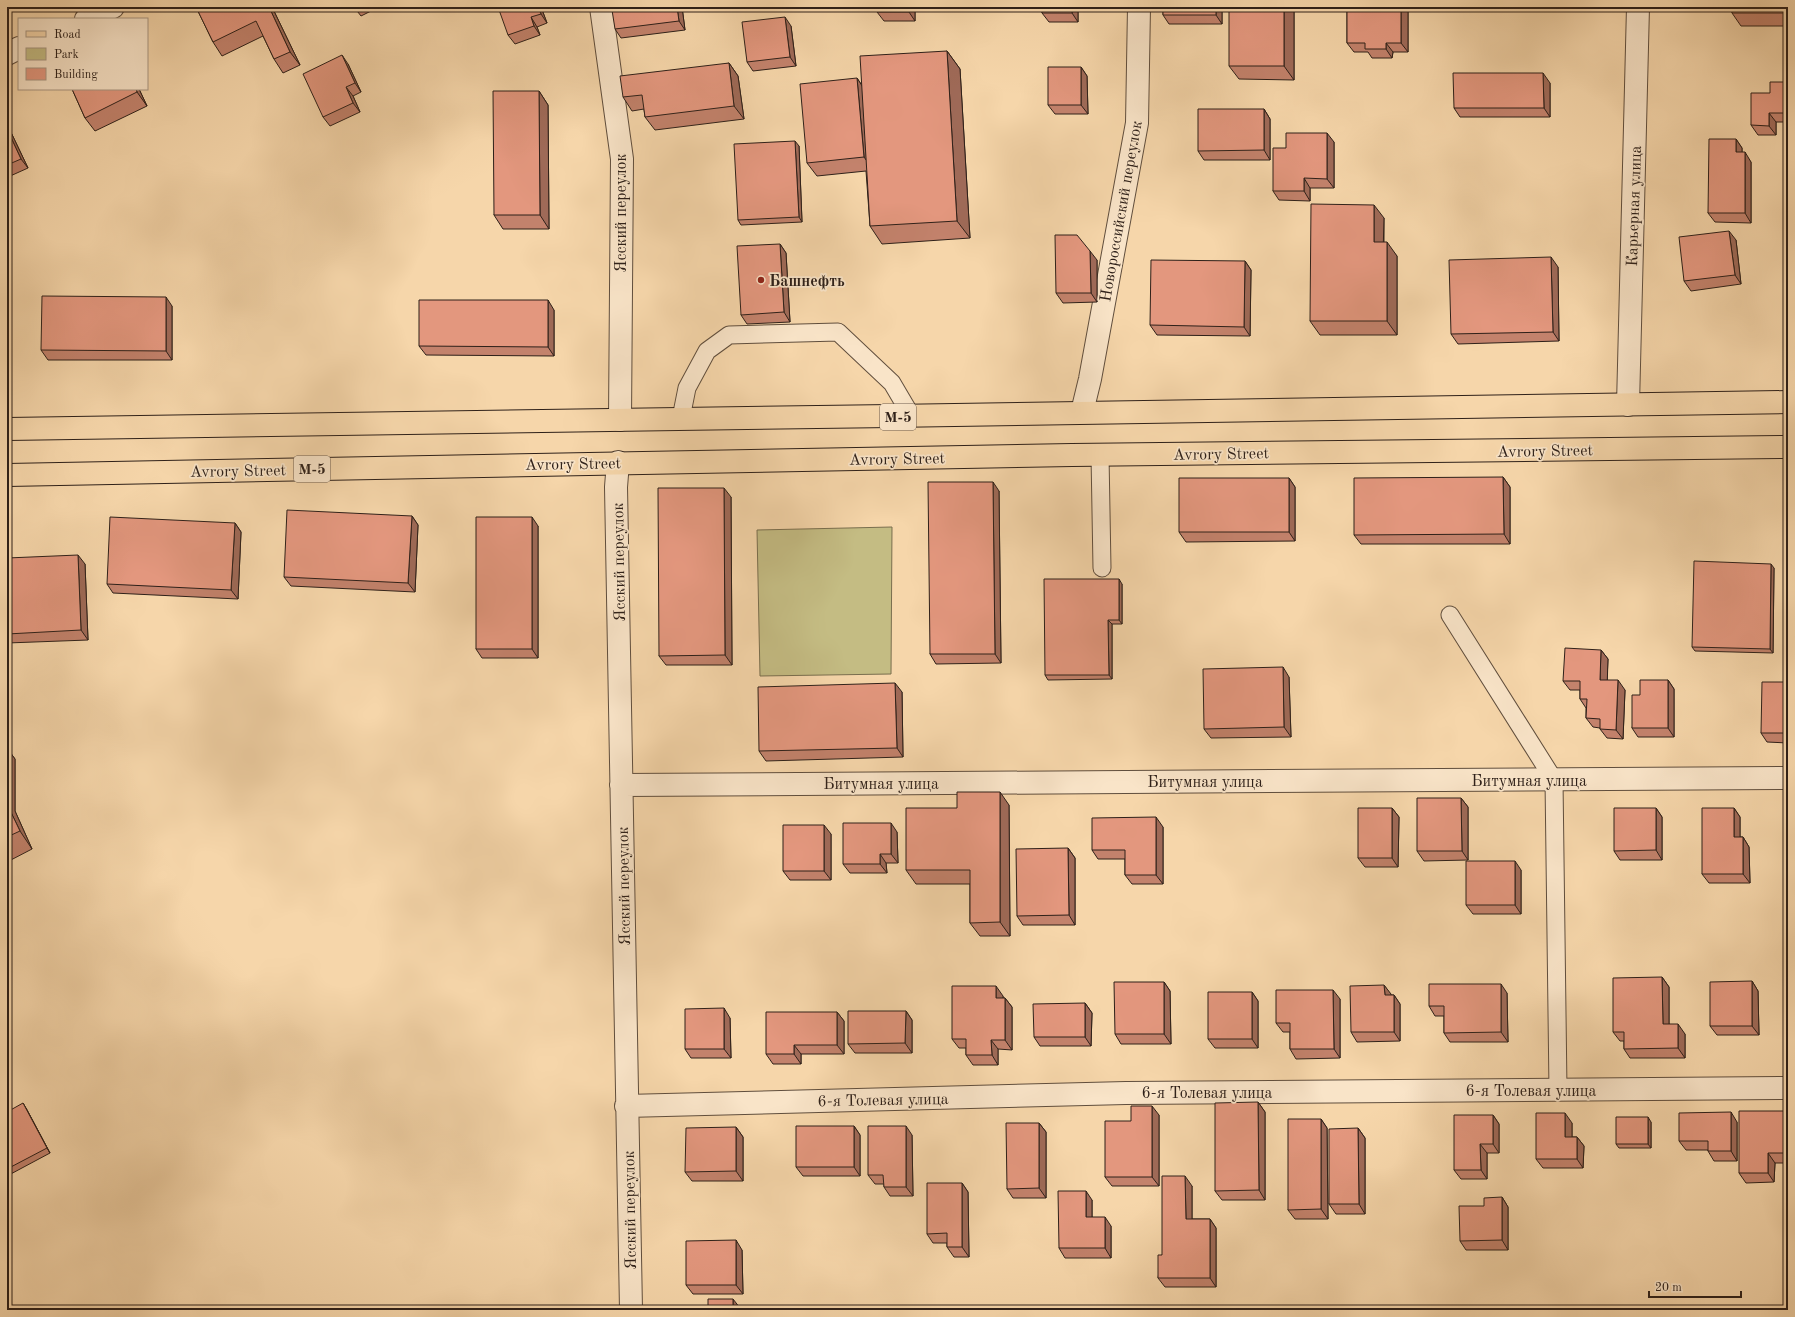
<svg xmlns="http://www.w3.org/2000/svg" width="1795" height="1317" viewBox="0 0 1795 1317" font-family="'Old Standard TT',serif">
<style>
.green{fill:#c4bc83;stroke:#796e4e}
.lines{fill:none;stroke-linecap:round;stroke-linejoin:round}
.lane-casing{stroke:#604e3d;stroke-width:19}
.street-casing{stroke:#604e3d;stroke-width:24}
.primary-casing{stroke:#2e2019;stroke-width:24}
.lane{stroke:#f9e4c8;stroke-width:17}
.street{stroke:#f9e4c8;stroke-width:22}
.primary{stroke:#f6d6aa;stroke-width:22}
.wall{fill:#c3826c;stroke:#2e2019}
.shaded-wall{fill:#9f6a58;stroke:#2e2019}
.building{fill:#e3977e;stroke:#2e2019}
.poi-dot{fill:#8f2418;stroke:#f9e4c8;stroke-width:1.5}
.labels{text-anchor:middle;stroke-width:3.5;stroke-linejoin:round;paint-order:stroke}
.shield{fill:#f9e4c8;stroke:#6b5b4e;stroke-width:1}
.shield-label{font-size:15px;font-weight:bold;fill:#2e2019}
.street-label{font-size:16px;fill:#2e2019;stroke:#f9e4c8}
.poi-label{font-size:16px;font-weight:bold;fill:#2e2019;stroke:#f9e4c8;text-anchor:start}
</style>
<rect width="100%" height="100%" fill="#f6d6aa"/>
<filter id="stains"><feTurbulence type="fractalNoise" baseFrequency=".005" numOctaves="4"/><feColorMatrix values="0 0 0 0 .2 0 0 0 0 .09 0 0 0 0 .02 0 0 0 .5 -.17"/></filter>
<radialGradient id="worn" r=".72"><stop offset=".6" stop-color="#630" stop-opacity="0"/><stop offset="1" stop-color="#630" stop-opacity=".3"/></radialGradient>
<path class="green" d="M892 527 891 674 760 676 757 530Z"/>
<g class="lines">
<defs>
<path id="lane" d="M681 418 687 388 707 351 729 335 838 332 892 383 912 417
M1100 455 1102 568
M1450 615 1554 780 1558 1090"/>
<path id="street" d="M601 7 622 159 620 420
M86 19 113 7
M7 54 19 48
M1628 405 1638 7
M1082 412 1090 379 1137 123 1139 7
M618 462 616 487 631 1310
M621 785 1788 778
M626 1106 1126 1093 1788 1088"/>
<path id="primary" d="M7 429C601 420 1194 412 1788 402
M7 475 1072 455 1788 447"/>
</defs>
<use href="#lane" class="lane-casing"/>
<use href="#street" class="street-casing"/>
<use href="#primary" class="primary-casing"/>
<use href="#lane" class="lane"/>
<use href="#street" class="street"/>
<use href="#primary" class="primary"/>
</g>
<path class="wall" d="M196 7H272L300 65 283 73 274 59 263 36 222 56 213 42Z
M354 7H372L373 10 361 16Z
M541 7 547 23 537 27 540 35 515 44 508 35Z
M682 7 685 30 621 38 615 29Z
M877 7H915V21H884L877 12Z
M1042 7H1078V22H1049L1042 13Z
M1163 7H1222V24H1169L1163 15Z
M1294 7V80L1239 79 1229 66Z
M1347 7H1408V52H1393L1392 58H1372L1368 52H1354L1347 43Z
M1726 7H1788V26H1741L1732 13V8H1727Z
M791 26 796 66 753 71 747 62Z
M947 51 960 69 970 238 882 244 870 226 866 171 817 176 807 163 857 78 861 84Z
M729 63 738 76 744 119 655 130 645 117 644 109 632 111 623 97Z
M348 64 361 92 353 96 360 112 330 126 323 117Z
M1081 67 1087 76 1088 114H1055L1048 105Z
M1788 82V122H1776V135H1758L1751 125 1770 93Z
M1550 83V117H1460L1454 108Z
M72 89H139L147 106 95 131 85 118Z
M539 91 548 105 549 229H503L494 215Z
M1264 109 1270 119V160H1204L1198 151Z
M7 124 28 168 8 177 7 176Z
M1736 139 1742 148V152L1751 162V223L1715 222 1708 213Z
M1334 142V188H1310V201L1279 200 1273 191 1286 148Z
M799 146 802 222 741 225 738 220Z
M1384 218V242L1397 256V335H1320L1310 321Z
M1736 240 1741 284 1691 291 1684 281Z
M780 244 786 253 790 322 747 324 741 315Z
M1097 260V302L1063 303 1056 293Z
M1245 261 1251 270 1250 336 1157 335 1150 325Z
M1558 267 1559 341 1458 344 1451 334Z
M172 306V360H48L41 350Z
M554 310V356L426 355 419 346Z
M1503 477 1510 487V544H1361L1354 535Z
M1289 478 1295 487V541L1186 542 1179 532Z
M999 491 1001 663 936 664 930 654Z
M731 497 732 665H666L659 656Z
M412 516 418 525 415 592 291 586 284 577Z
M235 523 241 532 238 599 113 593 107 584Z
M538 526V658H482L476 649Z
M7 558 85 564 88 640 7 643Z
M1774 568 1773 653 1695 651 1692 647Z
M1122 584V624H1112V679L1048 680 1045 675Z
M1601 650 1608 659 1607 680 1625 690 1623 739 1607 738 1600 729V728L1593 727 1586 718V708L1580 699V690H1570L1563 681Z
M1289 677 1291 737 1211 738 1204 729Z
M1668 680 1674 689V737H1638L1632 728 1640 695Z
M1788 686V743L1767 742 1761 733Z
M902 692 903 757 766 761 759 751Z
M7 748 15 759V811L32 849 7 862Z
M1461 798 1468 807V860L1424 861 1417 851Z
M1009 805 1010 936H980L970 923V884H916L906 870 957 808Z
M1392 808 1399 817 1398 867H1365L1358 858Z
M1656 808 1662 817V860H1620L1614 851Z
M1734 808 1740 817V837H1743L1749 847 1750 883H1709L1702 874Z
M1163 827V884H1132L1125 875V859H1098L1092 850Z
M897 832 898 863H886L887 873H850L843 864Z
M831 834V880H790L783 871Z
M1068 848 1075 858V925H1023L1017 916Z
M1521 870V914H1473L1466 905Z
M1662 977 1669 987V1024L1685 1034V1058H1630L1624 1049V1041H1620L1613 1032Z
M1752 981 1758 991 1759 1035H1717L1710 1026Z
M1164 982 1170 991 1171 1044H1121L1115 1034Z
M1384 985 1391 995H1394L1400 1004V1041L1357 1042 1351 1032Z
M1252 992 1258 1001V1048H1215L1208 1039Z
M1507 993 1508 1042H1450L1444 1033V1016H1435L1429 1006Z
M1003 996V998H1005L1012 1007V1050L998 1049V1065H973L966 1055V1048H959L952 1039Z
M1340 999V1058L1296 1059 1290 1049V1032H1283L1276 1023Z
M1085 1003 1092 1013 1091 1046H1040L1034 1037Z
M906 1011 912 1020V1053H855L848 1044Z
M837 1012 844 1021V1054H801V1064H773L766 1054Z
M730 1018 731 1058H691L685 1049Z
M1258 1102 1265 1112V1200H1222L1215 1191Z
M26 1108 50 1153 7 1176V1112Z
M1786 1111 1788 1113V1163H1775L1774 1182 1746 1183 1739 1173Z
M1159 1115V1186H1112L1105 1177 1131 1121Z
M1493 1115 1499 1124V1153H1487V1179H1461L1454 1170Z
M1321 1119 1327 1128 1328 1219H1295L1288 1210Z
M1651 1122V1148H1619L1616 1144Z
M1737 1122V1161H1714L1708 1151V1150H1686L1679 1141Z
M1039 1123 1046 1132V1198H1013L1007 1189Z
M1572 1123V1137H1577L1584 1146 1583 1168H1543L1536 1159Z
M854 1126 860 1135V1176H803L796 1167Z
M736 1127 743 1137V1181H692L685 1172Z
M1358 1128 1365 1138V1214H1336L1329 1204Z
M912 1135 913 1196H890L884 1187V1184H875L868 1175Z
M962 1183 968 1192 969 1257H954L947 1247V1243H933L927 1234Z
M1192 1186V1219H1210L1216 1228V1287H1165L1158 1278 1162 1255Z
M1502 1197 1508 1207V1250H1466L1460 1241Z
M1092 1200V1217L1111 1226V1258H1065L1059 1248Z
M742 1250 743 1294H693L686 1285Z"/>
<path class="shaded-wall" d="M269 7H272L300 65 290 52Z
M538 7H541L547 23 541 14Z
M677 7H682L685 30 679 21Z
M909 7H915V21L909 12Z
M1072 7H1078V22L1072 13Z
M1216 7H1222V24L1216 15Z
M1284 7H1294V80L1284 66Z
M1401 7H1408V52L1401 43Z
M531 17 537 27 540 35 534 26Z
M785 17 791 26 796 66 790 57Z
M1386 43 1393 52 1392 58 1386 49Z
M947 51 960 69 970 238 957 221Z
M342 55 348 64 361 92 355 83Z
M729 63 738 76 744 119 734 106Z
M1081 67 1087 76 1088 114 1081 105Z
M1543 73 1550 83V117L1544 108Z
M857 78 866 92 874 171 864 157Z
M346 87 353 96 360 112 353 103Z
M136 89H139L147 106 137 92Z
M539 91 548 105 549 229 540 215Z
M1264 109 1270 119V160L1264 150Z
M1769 113 1776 122V135L1769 126Z
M7 124 28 168 21 159 7 129Z
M1327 133 1334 142V188L1327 179Z
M1736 139 1742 148V162L1736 152Z
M795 141 799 146 802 222 799 217Z
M1745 152 1751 162V223L1745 213Z
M1304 178 1310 188V201L1304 191Z
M1374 205 1384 218 1383 256 1374 242Z
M1729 231 1736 240 1741 284 1735 275Z
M1387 242 1397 256V335L1387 321Z
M780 244 786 253 790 322 784 312Z
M1090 251 1097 260V302L1091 293Z
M1551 257 1558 267 1559 341 1553 332Z
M1245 261 1251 270 1250 336 1244 327Z
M166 297 172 306V360L166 351Z
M548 300 554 310V356L548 347Z
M1503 477 1510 487V544L1504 534Z
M1289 478 1295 487V541L1289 532Z
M993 482 999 491 1001 663 995 654Z
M724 488 731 497 732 665 725 655Z
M412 516 418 525 415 592 408 583Z
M532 517 538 526V658L532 649Z
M235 523 241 532 238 599 231 590Z
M78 555 85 564 88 640 81 630Z
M1771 564 1774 568 1773 653 1770 649Z
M1119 579 1122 584V624L1119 620Z
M1108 620 1112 624V679L1109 675Z
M1601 650 1608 659 1607 689 1600 680Z
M1283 667 1289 677 1291 737 1284 727Z
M1618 680 1625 690 1623 739 1616 730Z
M1668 680 1674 689V737L1668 728Z
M1786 682 1788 686V692L1785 688Z
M895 683 902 692 903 757 897 748Z
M7 748 15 759V811L32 849 20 831 7 804Z
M1000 792 1009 805 1010 936 1000 922Z
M1461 798 1468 807V860L1462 851Z
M1392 808 1399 817 1398 867 1392 858Z
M1656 808 1662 817V860L1656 850Z
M1734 808 1740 817V847L1734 837Z
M1156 817 1163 827V884L1156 875Z
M891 823 897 832 898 863 891 854Z
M824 825 831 834V880L824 871Z
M1743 837 1749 847 1750 883 1743 874Z
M1068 848 1075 858V925L1069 915Z
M880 854 886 863 887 873 880 864Z
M1515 861 1521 870V914L1515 905Z
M1662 977 1669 987V1034L1663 1024Z
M1752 981 1758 991 1759 1035 1752 1026Z
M1164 982 1170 991 1171 1044 1164 1034Z
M1501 984 1507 993 1508 1042 1501 1032Z
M1384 985 1391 994V1004L1385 995Z
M996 986 1003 996V1007L996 998Z
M1333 990 1340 999V1058L1334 1049Z
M1252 992 1258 1001V1048L1252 1039Z
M1394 995 1400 1004V1041L1394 1032Z
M1005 998 1012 1007V1050L1005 1040Z
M1085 1003 1092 1013 1091 1046 1085 1037Z
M724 1008 730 1018 731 1058 724 1049Z
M906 1011 912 1020V1053L905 1043Z
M837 1012 844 1021V1054L837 1045Z
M1678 1024 1685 1034V1058L1678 1048Z
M991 1040 998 1049V1065L992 1055Z
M794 1045 801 1054V1064L794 1054Z
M1258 1102 1265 1112V1200L1259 1190Z
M23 1103 26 1108 50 1153 47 1148Z
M1152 1106 1159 1115V1186L1152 1177Z
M1786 1111 1788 1113V1156L1786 1153Z
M1731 1112 1737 1122V1161L1731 1151Z
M1565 1113 1572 1123V1146L1565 1137Z
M1493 1115 1499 1124V1153L1493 1144Z
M1648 1117 1651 1122V1148L1648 1144Z
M1321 1119 1327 1128 1328 1219 1321 1209Z
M1039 1123 1046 1132V1198L1039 1188Z
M854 1126 860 1135V1176L854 1167Z
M906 1126 912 1135 913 1196 906 1187Z
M736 1127 743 1137V1181L736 1171Z
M1358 1128 1365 1138V1214L1359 1204Z
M1577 1137 1584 1146 1583 1168 1577 1159Z
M1480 1144 1487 1153V1179L1481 1170Z
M1768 1153 1775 1163 1774 1182 1768 1173Z
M1185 1176 1192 1186V1228L1186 1219Z
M962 1183 968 1192 969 1257 962 1247Z
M1086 1191 1092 1200V1226L1086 1217Z
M1502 1197 1508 1207V1250L1502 1240Z
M1105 1217 1111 1226V1258L1105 1248Z
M1210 1219 1216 1228V1287L1210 1278Z
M736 1240 742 1250 743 1294 736 1285Z
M733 1299 740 1308V1310H733Z"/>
<path class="building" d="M196 7H269L290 52 274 59 256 21 213 42Z
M498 7H538L541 14 531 17 534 26 508 35Z
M633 7H677L679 21 615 29 612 10Z
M877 7H909V12H877Z
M1042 7H1072V13H1042Z
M1163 7H1216V15H1163Z
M1229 7H1284V66H1229Z
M1347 7H1401V43H1386V49H1365V43H1347Z
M1732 7H1788V13H1732Z
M785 17 790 57 747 62 742 22Z
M947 51 957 221 870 226 860 56Z
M342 55 355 83 346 87 353 103 323 117 303 74Z
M729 63 734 106 645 117 642 95 623 97 620 76Z
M1048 67H1081V105H1048Z
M1453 73H1543L1544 108H1454Z
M857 78 864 157 807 163 800 84Z
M1770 82H1788V113H1769V126L1751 125V93H1770Z
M72 89H136L137 92 85 118Z
M493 91H539L540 215H494Z
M1198 109H1264V150L1198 151Z
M7 129 21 159 7 165Z
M1286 133H1327V179L1304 178V191H1273V148H1286Z
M1709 139H1736V152H1745V213H1708Z
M795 141 799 217 738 220 734 144Z
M1311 204 1374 205V242H1387V321H1310Z
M1729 231 1735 275 1684 281 1679 237Z
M1055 235H1077L1090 251 1091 293H1056Z
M780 244 784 312 741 315 737 246Z
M1551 257 1553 332 1451 334 1449 260Z
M1151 260 1245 261 1244 327 1150 325Z
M42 296 166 297V351L41 350Z
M419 300H548V347L419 346Z
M1503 477 1504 534 1354 535V478Z
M1179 478H1289V532H1179Z
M928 482H993L995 654H930Z
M658 488H724L725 655 659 656Z
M287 510 412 516 408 583 284 577Z
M110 517 235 523 231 590 107 584Z
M476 517H532V649H476Z
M78 555 81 630 7 634V558Z
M1694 561 1771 564 1770 649 1692 647Z
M1044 579H1119V620H1108L1109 675H1045Z
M1565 648 1601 650 1600 680H1618L1616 730 1600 729V719L1586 718 1587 699H1580V681H1563Z
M1283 667 1284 727 1204 729 1203 669Z
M1640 680H1668V728H1632V695H1640Z
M1762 682H1786L1785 688 1788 689V733H1761Z
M895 683 897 748 759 751 758 687Z
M957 792H1000V922L970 923V870H906V808H957Z
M1417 798H1461L1462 851H1417Z
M7 804 20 831 7 837Z
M1358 808H1392V858H1358Z
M1614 808H1656V850L1614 851Z
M1702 808H1734V837H1743V874H1702Z
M1156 817V875H1125V850H1092V818Z
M843 823H891V854H880V864H843Z
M1786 824H1788V875H1786Z
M783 825H824V871H783Z
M1068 848 1069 915 1017 916 1016 849Z
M1466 861H1515V905H1466Z
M1662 977 1663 1024H1678V1048L1624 1049V1032H1613V978Z
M1752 981V1026H1710V982Z
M1114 982H1164V1034H1115Z
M1429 984H1501V1032L1444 1033V1006H1429Z
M1384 985 1385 995H1394V1032H1351L1350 986Z
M952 986H996V998H1005V1040H991L992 1055H966V1039H952Z
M1276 990H1333L1334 1049H1290V1023H1276Z
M1208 992H1252V1039H1208Z
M1085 1003V1037H1034L1033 1004Z
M724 1008V1049H685V1009Z
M848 1011H906L905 1043 848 1044Z
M766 1012H837V1045H794V1054H766Z
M1258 1102 1259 1190 1215 1191V1103Z
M23 1103 47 1148 7 1169V1112Z
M1131 1106H1152V1177H1105V1121H1131Z
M1739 1111H1786V1153H1768V1173H1739Z
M1731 1112V1151H1708V1141H1679V1113Z
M1536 1113H1565V1137H1577V1159H1536Z
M1454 1115H1493V1144H1480L1481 1170H1454Z
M1616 1117H1648V1144H1616Z
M1288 1119H1321V1209L1288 1210Z
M1006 1123H1039V1188L1007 1189Z
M796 1126H854V1167H796Z
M868 1126H906V1187H884L883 1175H868Z
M736 1127V1171L685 1172 686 1128Z
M1358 1128 1359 1204H1329V1129Z
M1162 1176H1185L1186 1219H1210V1278H1158V1255H1162Z
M927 1183H962V1247H947V1233L927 1234Z
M1058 1191H1086V1217H1105V1248H1059Z
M1502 1197V1240L1460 1241 1459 1206H1484V1198Z
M736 1240V1285H686V1241Z
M708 1299H733V1310H687V1308H708Z"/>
<circle class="poi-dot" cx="761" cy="280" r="4"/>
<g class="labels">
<g class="shield">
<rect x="880" y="404" width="36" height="26" rx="3"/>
<rect x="294" y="456" width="36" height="26" rx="3"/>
</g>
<g class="shield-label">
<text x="898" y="422">М-5</text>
<text x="312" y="474">М-5</text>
</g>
<g class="street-label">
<text transform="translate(1633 206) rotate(-88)" y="6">Карьерная улица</text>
<text transform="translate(1120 211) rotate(-80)" y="6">Новороссийский переулок</text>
<text transform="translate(620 213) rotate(-90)" y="6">Ясский переулок</text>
<text transform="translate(1545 450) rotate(-1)" y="6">Avrory Street</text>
<text transform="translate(1221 453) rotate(-1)" y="6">Avrory Street</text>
<text transform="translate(897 458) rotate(-1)" y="6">Avrory Street</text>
<text transform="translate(573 463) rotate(-1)" y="6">Avrory Street</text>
<text transform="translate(238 470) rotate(-1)" y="6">Avrory Street</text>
<text transform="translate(618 562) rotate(-91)" y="6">Ясский переулок</text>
<text x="1529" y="786">Битумная улица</text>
<text x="1205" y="787">Битумная улица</text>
<text x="881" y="789">Битумная улица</text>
<text transform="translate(623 886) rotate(-91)" y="6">Ясский переулок</text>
<text x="1531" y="1096">6-я Толевая улица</text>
<text x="1207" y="1098">6-я Толевая улица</text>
<text transform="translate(883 1099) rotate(-1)" y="6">6-я Толевая улица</text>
<text transform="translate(629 1210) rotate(-91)" y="6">Ясский переулок</text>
</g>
<g class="poi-label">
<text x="769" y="286">Башнефть</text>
</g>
</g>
<rect width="1795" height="1317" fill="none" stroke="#f6d6aa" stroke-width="24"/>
<rect x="8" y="8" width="1779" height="1301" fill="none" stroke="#2e2019" stroke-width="2"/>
<rect x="12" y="12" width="1771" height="1293" fill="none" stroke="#2e2019"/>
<rect x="18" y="18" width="130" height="72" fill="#f9e4c8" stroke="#a89682"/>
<rect x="26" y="31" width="20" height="6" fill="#f6d6aa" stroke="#a89682"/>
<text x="54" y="38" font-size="12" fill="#2e2019">Road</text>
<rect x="26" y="48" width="20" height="12" fill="#c4bc83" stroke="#a89682"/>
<text x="54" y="58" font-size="12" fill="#2e2019">Park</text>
<rect x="26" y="68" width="20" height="12" fill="#e3977e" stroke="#a89682"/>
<text x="54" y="78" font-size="12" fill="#2e2019">Building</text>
<path d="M1649 1291v6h92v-6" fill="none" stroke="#2e2019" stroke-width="2"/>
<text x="1655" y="1291" font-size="12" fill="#2e2019" stroke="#f9e4c8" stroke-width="3" paint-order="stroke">20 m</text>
<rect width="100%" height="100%" filter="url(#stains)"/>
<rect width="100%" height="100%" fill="url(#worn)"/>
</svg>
